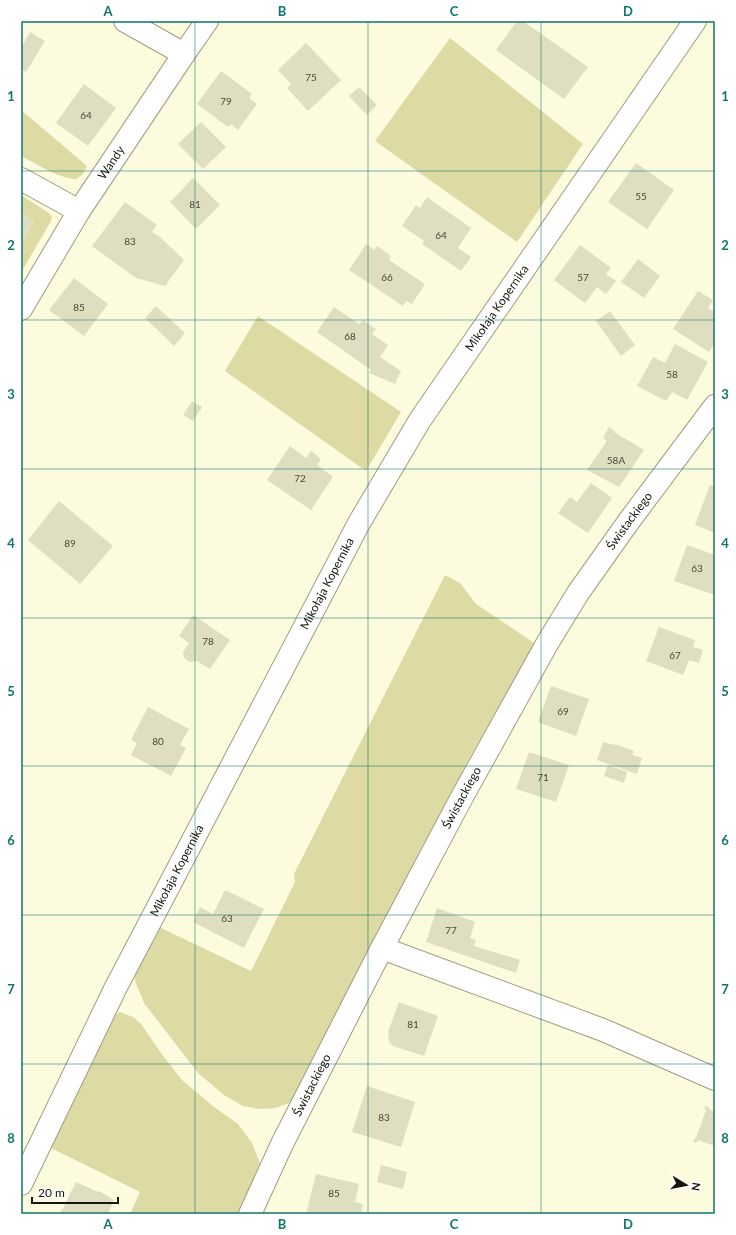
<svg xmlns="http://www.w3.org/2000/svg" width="736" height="1235" viewBox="0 0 736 1235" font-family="Lato,sans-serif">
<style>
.green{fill:#dddaa3}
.building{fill:#e0dec1}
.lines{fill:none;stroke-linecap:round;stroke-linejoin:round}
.minor-casing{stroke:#9e9d81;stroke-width:24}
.minor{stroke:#fff;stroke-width:22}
.grid{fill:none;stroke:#0f766e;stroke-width:1;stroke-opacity:0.55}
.labels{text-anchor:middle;stroke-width:4;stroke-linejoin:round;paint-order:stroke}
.number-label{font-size:10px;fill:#484838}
.street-label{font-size:12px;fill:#16160b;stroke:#fff}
.neatline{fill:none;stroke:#0f766e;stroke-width:1.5}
.grid-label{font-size:13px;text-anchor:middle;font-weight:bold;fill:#0f766e}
</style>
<rect width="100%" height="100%" fill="#fcfbdd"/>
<path class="green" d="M450 38 583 144 517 242 375 141Z
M21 110 87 166 82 175 76 179C57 178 37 164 21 156Z
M21 195 49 213 52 217 51 221 21 273V244L34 221 21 214Z
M258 316 401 412 366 471 225 371Z
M445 575 460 583 476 604 537 645 471 755 355 980 303 1090 289 1103 275 1108 260 1109 243 1106 224 1095 198 1073 144 1003 135 981V970L157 926 251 971 295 882 294 874Z
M120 1012 133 1017 141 1024 161 1053 182 1080 214 1107 238 1124 252 1143 260 1163V1180L243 1214H130L140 1192 49 1147 110 1018Z"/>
<path class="building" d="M517 21H523L588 67 564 99 496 50Z
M30 32 45 41 26 72 21 69V48Z
M306 43 341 80 308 111 287 88 291 84 278 70Z
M221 71 252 94 249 98 257 104 238 130 231 124 228 127 197 104Z
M84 84 116 108 88 146 56 123Z
M359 87 377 105 367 115 349 96Z
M201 122 226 147 203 169 178 144Z
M636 163 674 190 647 229 608 202Z
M193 178 220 205 196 229 170 202Z
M427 197 471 228 458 248 471 257 461 271 422 244 424 241 402 226 416 205 420 208Z
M125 202 157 225 152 232 159 236 184 260 165 286 136 278 92 246Z
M21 214 34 221 21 244Z
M366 244 374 250 377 246 391 256 389 260 425 284 412 304 406 301 403 306 349 270Z
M580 245 611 268 606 274 616 281 606 294 597 287 585 303 554 280Z
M638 259 660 276 644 298 621 282Z
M74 278 108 304 84 336 49 310Z
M698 291 713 300 708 308 715 312V342L709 352 673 329Z
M156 306 185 333 174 346 145 318Z
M334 307 359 324 363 320 376 329 372 334 388 345 380 357 401 371 395 384 369 373 371 370 317 332Z
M610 311 635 345 621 356 596 321Z
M675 344 708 362 687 400 672 392 666 401 637 386 653 357 665 363Z
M192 401 202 407 193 421 183 415Z
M609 427 615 431 614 432 644 450 619 487 587 470 607 441 603 438Z
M290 446 306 458 311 451 321 459 317 465 333 477 311 510 267 480Z
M591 483 612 498 588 533 558 513 570 497 577 502Z
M710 485 715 487V533L695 525Z
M59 501 113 546 80 584 28 540Z
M687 545 715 555V595L674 581Z
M193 615 230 640 210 669 197 661 190 662 184 658 183 652 189 643 179 636Z
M659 627 695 640 693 647 703 650 699 663 689 660 683 675 646 661Z
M551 686 589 699 576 736 538 722Z
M148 707 189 729 180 745 186 748 171 776 131 755 137 743 131 740Z
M603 742 615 745V744L634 751 632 755 642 758 637 774 597 760Z
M529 752 569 765 556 802 516 789Z
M608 765 627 772 624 783 604 776Z
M225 890 264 909 244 948 193 922 200 907 213 914Z
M437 908 475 922 470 938 476 940 474 946 520 960 516 973 426 942Z
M399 1002 438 1016 424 1056 393 1046 389 1042 388 1032Z
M367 1086 415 1102 401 1147 352 1132Z
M705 1106 709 1107V1109L715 1112V1146L698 1140 696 1143 693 1142 695 1138H696L706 1110 704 1109Z
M381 1165 407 1172 403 1189 377 1182Z
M316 1174 359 1184 355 1202 363 1204 361 1214 353 1212 352 1214H306Z
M76 1182 98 1192 99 1191 114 1200 108 1214H60Z"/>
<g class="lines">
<defs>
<g id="minor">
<path d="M125 21 184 54"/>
<path d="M21 179 79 211"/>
<path id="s1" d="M21 309 79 211 184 54 207 21"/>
<path d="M382 948 603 1030 715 1079"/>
<path id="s2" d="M21 1184 115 989 359 523 420 420 695 21"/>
<path id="s3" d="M250 1214 282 1144 382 948 462 797 548 642 578 593 629 521 715 406"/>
</g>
</defs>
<use href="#minor" class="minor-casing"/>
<use href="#minor" class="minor"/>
</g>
<path class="grid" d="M195 21V1214M368 21V1214M541 21V1214M21 171H715M21 320H715M21 469H715M21 618H715M21 766H715M21 915H715M21 1064H715"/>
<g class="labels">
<g class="number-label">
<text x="311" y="81">75</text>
<text x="226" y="105">79</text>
<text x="86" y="119">64</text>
<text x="641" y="200">55</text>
<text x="195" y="208">81</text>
<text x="441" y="239">64</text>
<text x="130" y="245">83</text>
<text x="387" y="281">66</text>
<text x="583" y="281">57</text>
<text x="79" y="311">85</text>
<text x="350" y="340">68</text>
<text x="672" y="378">58</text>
<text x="616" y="464">58A</text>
<text x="300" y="482">72</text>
<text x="70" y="547">89</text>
<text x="697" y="572">63</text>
<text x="208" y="645">78</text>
<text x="675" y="659">67</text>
<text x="563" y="715">69</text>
<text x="158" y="745">80</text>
<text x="543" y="781">71</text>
<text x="227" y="922">63</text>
<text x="451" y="934">77</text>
<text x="413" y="1028">81</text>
<text x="384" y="1121">83</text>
<text x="334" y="1197">85</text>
</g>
<g class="street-label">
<text dy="4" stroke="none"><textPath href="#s1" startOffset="172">Wandy</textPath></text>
<text dy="4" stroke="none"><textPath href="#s2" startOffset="998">Mikołaja Kopernika</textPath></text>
<text dy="4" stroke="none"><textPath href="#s3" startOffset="791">Świstackiego</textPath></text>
<text dy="4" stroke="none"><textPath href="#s2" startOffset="674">Mikołaja Kopernika</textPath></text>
<text dy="4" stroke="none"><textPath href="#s3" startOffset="467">Świstackiego</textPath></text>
<text dy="4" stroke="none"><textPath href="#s2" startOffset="350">Mikołaja Kopernika</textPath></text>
<text dy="4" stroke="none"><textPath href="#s3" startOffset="143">Świstackiego</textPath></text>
</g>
</g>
<rect width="736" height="1235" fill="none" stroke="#ffffff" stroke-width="44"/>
<g transform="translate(686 1185) rotate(100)" stroke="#ffffff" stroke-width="3" paint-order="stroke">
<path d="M0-3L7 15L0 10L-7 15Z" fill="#16160b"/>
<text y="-6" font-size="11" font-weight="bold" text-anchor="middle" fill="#16160b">N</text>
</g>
<path d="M32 1197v6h86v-6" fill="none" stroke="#16160b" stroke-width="2"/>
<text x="38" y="1197" font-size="12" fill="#16160b" stroke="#ffffff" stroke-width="3" paint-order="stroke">20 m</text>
<rect x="22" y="22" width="692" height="1191" class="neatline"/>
<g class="grid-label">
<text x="108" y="16">A</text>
<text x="282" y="16">B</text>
<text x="454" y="16">C</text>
<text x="628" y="16">D</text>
<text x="11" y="101">1</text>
<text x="725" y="101">1</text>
<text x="11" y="250">2</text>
<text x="725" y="250">2</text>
<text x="11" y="399">3</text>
<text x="725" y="399">3</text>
<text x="11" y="548">4</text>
<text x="725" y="548">4</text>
<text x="11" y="696">5</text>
<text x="725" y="696">5</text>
<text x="11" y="845">6</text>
<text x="725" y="845">6</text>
<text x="11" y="994">7</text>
<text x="725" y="994">7</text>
<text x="11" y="1143">8</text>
<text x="725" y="1143">8</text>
<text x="108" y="1229">A</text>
<text x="282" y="1229">B</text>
<text x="454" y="1229">C</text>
<text x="628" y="1229">D</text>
</g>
</svg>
